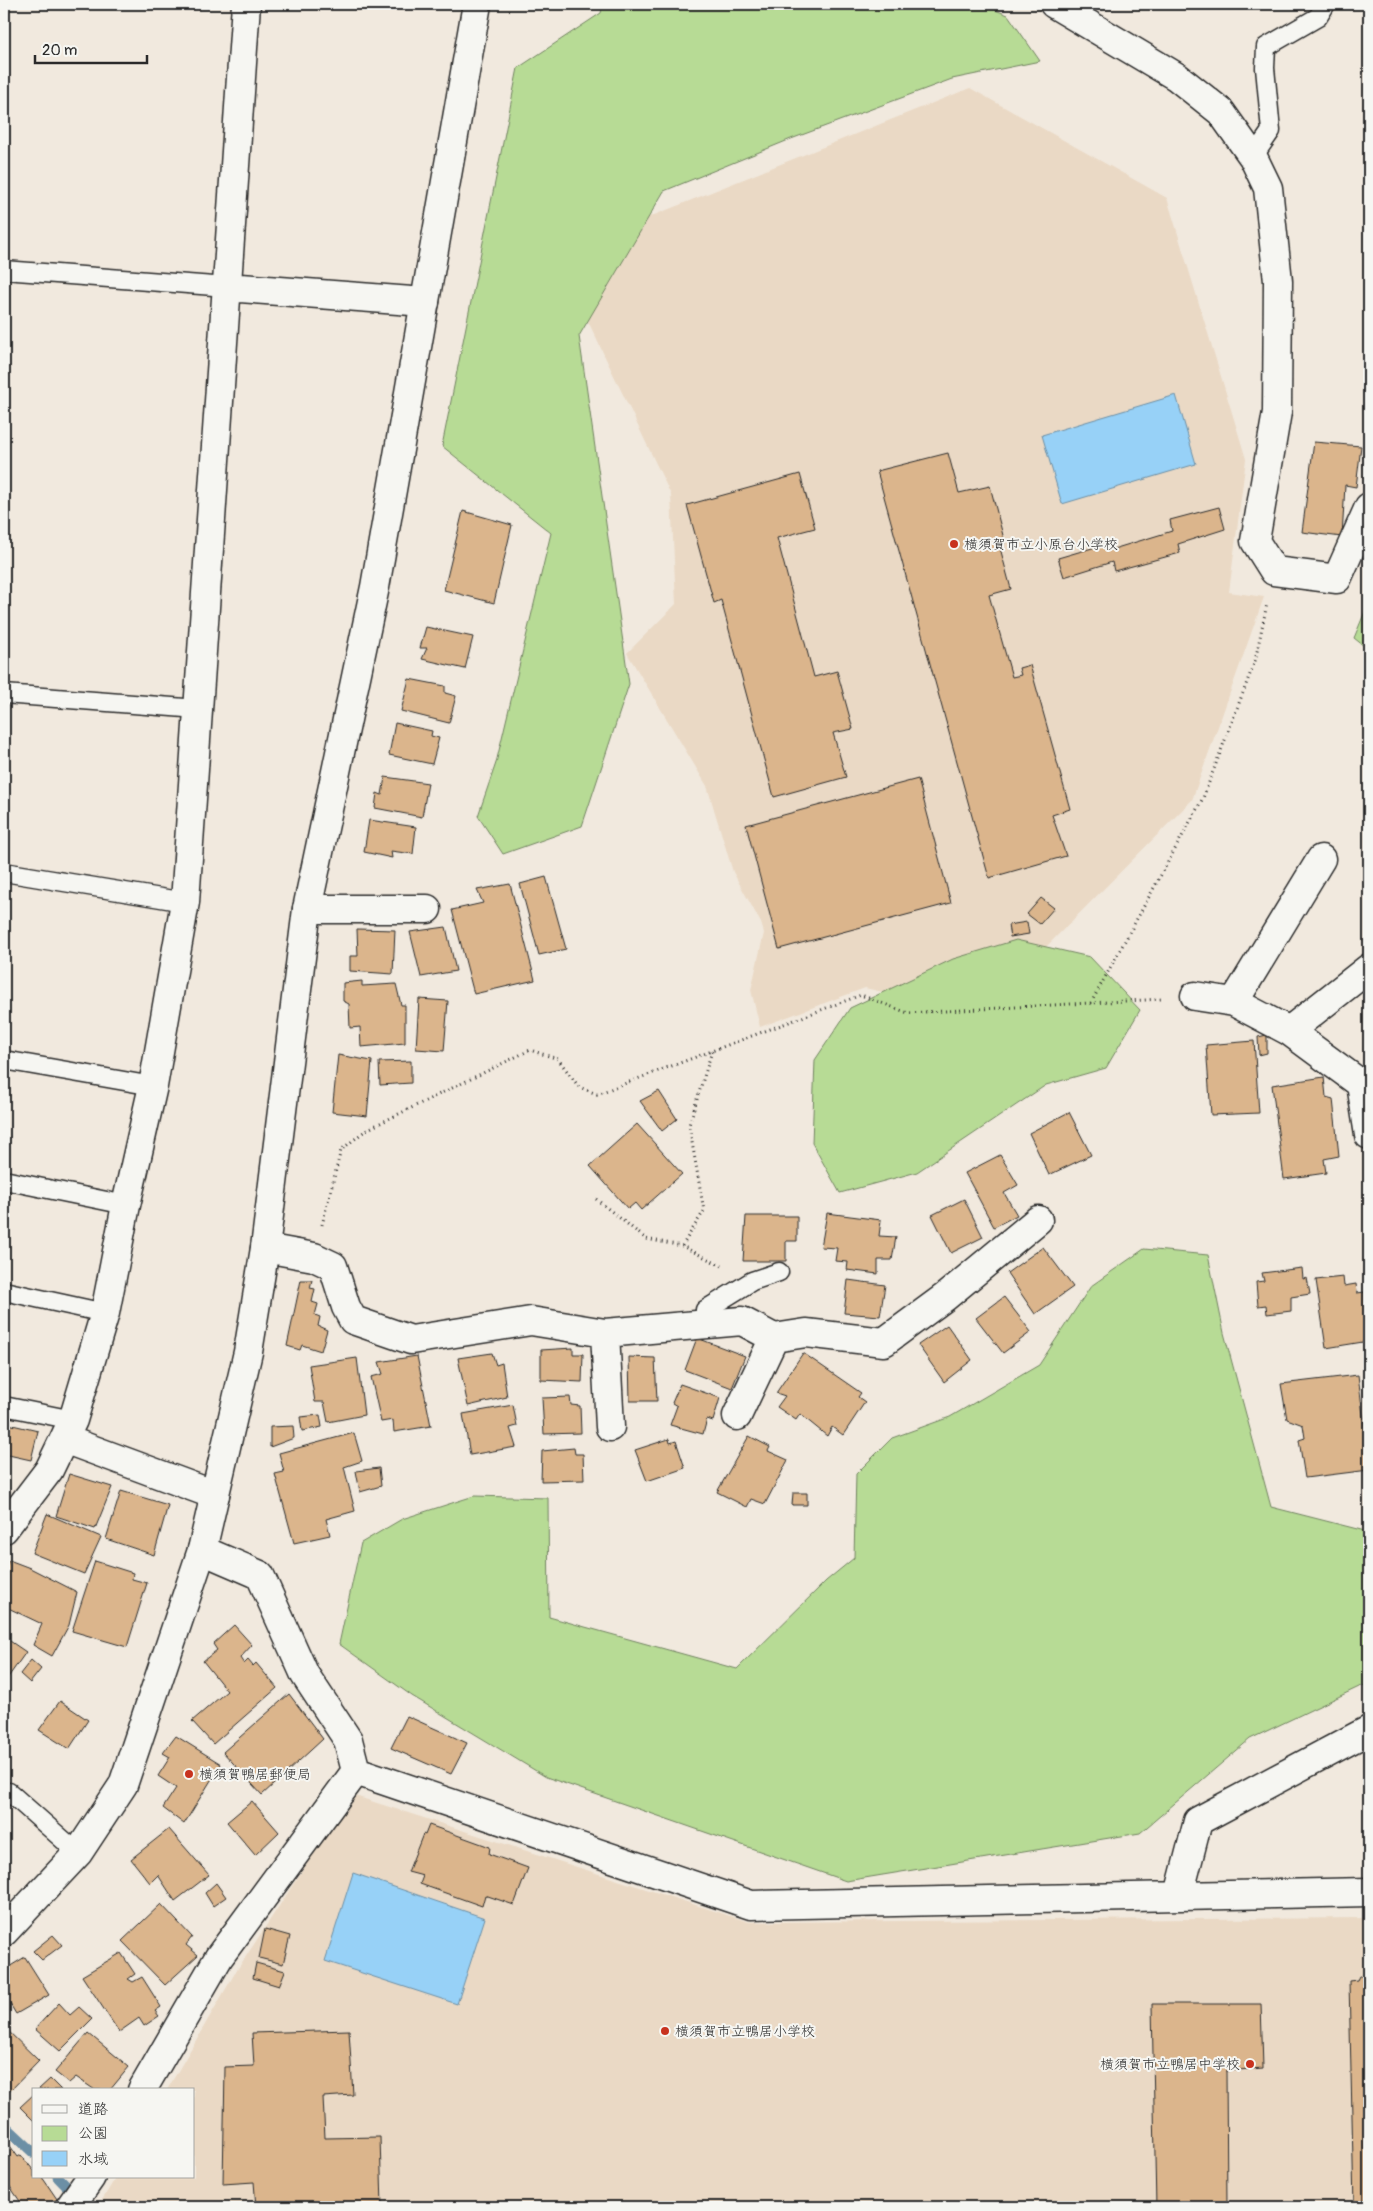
<svg xmlns="http://www.w3.org/2000/svg" width="1373" height="2211" viewBox="0 0 1373 2211" font-family="Pangolin,'Klee One',sans-serif">
<style>
.built{fill:#ead9c5}
.green{fill:#b7db95;stroke:#718360}
.water{fill:#97d1f7;stroke:#6c8fa5}
.lines{fill:none;stroke-linecap:round;stroke-linejoin:round}
.stream{stroke:#6c8fa5;stroke-width:11}
.building{fill:#dbb58c;stroke:#2b2b2b}
.service-casing{stroke:#2b2b2b;stroke-width:21}
.minor-casing{stroke:#2b2b2b;stroke-width:31}
.tertiary-casing{stroke:#2b2b2b;stroke-width:31}
.path{stroke:#2b2b2b;stroke-width:3;stroke-dasharray:1 4;stroke-linecap:butt}
.service{stroke:#f6f6f2;stroke-width:18}
.minor{stroke:#f6f6f2;stroke-width:28}
.tertiary{stroke:#f6f6f2;stroke-width:28}
.poi-dot{fill:#c8321e;stroke:#f6f6f2;stroke-width:2}
.labels{text-anchor:middle;stroke-width:4;stroke-linejoin:round;paint-order:stroke}
.poi-label{font-size:14px;fill:#2b2b2b;stroke:#f6f6f2;text-anchor:start}
</style>
<rect width="100%" height="100%" fill="#f1e9de"/>
<filter id="ink" filterUnits="userSpaceOnUse"><feTurbulence type="fractalNoise" baseFrequency=".02" numOctaves="2"/><feDisplacementMap in="SourceGraphic" scale="10" xChannelSelector="R" yChannelSelector="G"/><feConvolveMatrix kernelMatrix="1 2 1 2 8 2 1 2 1" color-interpolation-filters="sRGB"/></filter>
<g filter="url(#ink)">
<path class="built" d="M970 88 1167 198 1246 459 1229 592 1264 597 1192 800 1046 947 896 995 865 988 760 1027 751 990 764 933 761 923 733 872 707 786 627 653 676 604 671 495 586 317 612 232Z
M352 1795 749 1922 1369 1918V2207H98L116 2177H194V2090H167L235 1973Z"/>
<path class="green" d="M603 4H980L1008 15 1040 61 952 79 791 139 664 191 579 336 629 684 582 826 503 854 478 816 496 763 551 533 442 446 518 68 601 13Z
M1369 602V650L1354 638Z
M1016 940 1090 957 1140 1010 1106 1068 1046 1085 917 1172 840 1193 812 1143 815 1060 850 1008 953 959Z
M1144 1249 1208 1255 1224 1333 1271 1507 1369 1532V1684L1359 1687 1250 1739 1140 1833 846 1881 546 1777 412 1696 339 1644 361 1543 402 1519 474 1496 548 1498 549 1617 737 1669 826 1581 854 1558 856 1474 892 1438 950 1417 1039 1365 1091 1286Z"/>
<path class="water" d="M1176 395 1196 464 1062 504 1042 435Z
M353 1873 485 1918 457 2004 325 1961Z"/>
<g class="lines">
<path class="stream" d="M4 2125 34 2153
M58 2177 87 2207"/>
</g>
<path class="building" d="M1314 442 1361 446 1356 487 1345 485 1342 537 1302 532Z
M948 453 959 493 990 486 1005 543 999 544 1011 589 989 595 1012 677 1021 675 1019 668 1030 665 1070 809 1052 815 1066 856 989 878 877 471Z
M800 474 815 528 777 538 814 677 837 671 853 729 833 733 846 777 774 797 721 600 714 603 687 505Z
M1219 507 1225 529 1178 544 1180 553 1114 571 1112 562 1064 577 1058 558 1106 544 1110 550 1172 531 1170 520Z
M463 511 512 525 494 603 444 590Z
M426 627 473 637 465 669 422 659 427 648H420Z
M409 679 445 686V693L456 696 449 723 401 711Z
M395 723 432 731 431 736 439 738 432 764 389 755Z
M385 777 428 783 422 817 375 808 377 793 382 795Z
M918 779 951 903 779 949 746 825Z
M369 820 416 827 413 854 391 851 392 858 364 852Z
M546 877 566 949 539 955 520 884Z
M510 884 535 980 474 994 452 910 483 903 477 890Z
M1041 898 1054 908 1040 924 1027 914Z
M1027 922 1029 934 1010 937 1008 925Z
M446 927 456 971 421 977 410 932Z
M357 929 395 930 393 974 350 971V956H358Z
M362 981V986L396 984 401 1005H405V1043L361 1047 360 1027 350 1028 349 1004 343 1001V983Z
M419 999 448 1001 444 1051 416 1049Z
M1267 1035V1053L1259 1055 1258 1037Z
M1254 1041 1259 1113 1211 1115 1206 1045Z
M338 1055 372 1061 367 1116 332 1112Z
M411 1061V1083L380 1085 379 1062Z
M1324 1077 1326 1097 1333 1099 1339 1156 1324 1159 1326 1173 1284 1179 1272 1085Z
M659 1091 677 1119 662 1131 640 1101Z
M1069 1112 1091 1155 1049 1175 1029 1133Z
M637 1124 682 1174 641 1210 635 1203 628 1209 590 1166Z
M1000 1155 1018 1185 1004 1193 1017 1215 994 1227 965 1173Z
M964 1199 983 1237 951 1253 932 1215Z
M827 1213 881 1220 879 1236 896 1237 892 1260H878V1274L847 1270 848 1262 835 1261 837 1248 821 1247Z
M746 1216H797V1241H786V1261H743Z
M1043 1247 1073 1287 1035 1314 1007 1273Z
M1302 1268 1303 1279 1307 1278 1310 1294 1291 1297V1311L1267 1314 1266 1305 1258 1306 1256 1282 1264 1281 1262 1273Z
M1343 1277 1344 1286 1356 1284 1357 1293 1365 1292 1369 1341 1326 1348 1316 1280Z
M301 1280H312L310 1288 315 1289 312 1302 318 1304 315 1315 320 1317 318 1326 327 1330 321 1351 302 1345 300 1350 287 1346Z
M848 1280 885 1285 880 1316 844 1313Z
M1004 1297 1031 1332 1003 1353 976 1318Z
M947 1325 972 1360 944 1382 918 1345Z
M697 1338 745 1356 732 1388 685 1370Z
M573 1348V1354H583L582 1382 541 1380V1350Z
M492 1353 496 1365 502 1363 507 1397 468 1406 458 1358Z
M803 1353 861 1393 858 1397 865 1402 843 1435 832 1427 827 1436 800 1414 796 1420 777 1407 785 1396 776 1393Z
M417 1356 431 1426 394 1432 393 1420 381 1422 371 1377 383 1374 379 1362Z
M629 1357 655 1358 657 1401H630Z
M357 1358 364 1415 328 1422 324 1402H315L309 1365Z
M1358 1375 1365 1431 1369 1434V1470L1305 1478 1299 1440 1305 1438 1303 1425 1287 1419 1281 1384Z
M680 1384 720 1398 713 1421 707 1419 703 1434 670 1425 677 1406 672 1403Z
M570 1397 571 1405 580 1406 581 1433 544 1434 542 1398Z
M513 1405 517 1426 510 1428 516 1447 470 1455 463 1414Z
M320 1415 322 1427 302 1431 300 1417Z
M4 1423 38 1431 31 1460 4 1454Z
M293 1426 294 1438 270 1447V1427Z
M354 1433 362 1461 344 1467 355 1511 326 1519 330 1535 294 1543 275 1474 284 1472 279 1453Z
M749 1436 770 1447 768 1451 788 1460 765 1504 751 1499 747 1507 717 1492Z
M669 1439 670 1443 676 1441 685 1468 647 1481 635 1450Z
M574 1448 575 1454H583L584 1480 541 1481 542 1451Z
M379 1468 381 1486 360 1492 356 1471Z
M69 1474 112 1487 95 1529 56 1516Z
M121 1491 168 1505 154 1555 106 1539Z
M793 1493H807V1505H792Z
M47 1514 101 1537 84 1574 32 1553Z
M9 1560 30 1568 77 1592 69 1625 52 1656 33 1645 42 1624 4 1606V1571Z
M95 1561 133 1573 132 1579 147 1583 127 1647 72 1631Z
M234 1625 252 1645 240 1658 244 1664 248 1660 253 1666 256 1663 277 1688 213 1744 192 1721 227 1691 203 1661 217 1650 213 1644Z
M4 1637 26 1652 4 1683Z
M31 1660 41 1669 30 1683 20 1674Z
M289 1694 323 1739 262 1795 223 1752Z
M60 1701 88 1720 69 1749 39 1730Z
M407 1716 467 1743 451 1774 391 1748Z
M4 1720 12 1727 4 1736Z
M176 1736 221 1764 184 1824 163 1808 176 1788 158 1776 170 1757 163 1753Z
M252 1801 279 1832 255 1855 227 1822Z
M429 1825 490 1847 489 1854 528 1868 514 1905 485 1895 482 1906 420 1884 423 1876 408 1872 423 1834 425 1835Z
M169 1829 209 1875 175 1901 158 1875 150 1883 131 1859Z
M216 1883 226 1897 213 1906 205 1893Z
M161 1904 192 1937 186 1945 198 1955 165 1985 122 1941Z
M265 1929 290 1936 283 1964 259 1958Z
M53 1935 62 1945 42 1960 33 1951Z
M121 1953 135 1974 128 1979 133 1982 142 1977 161 2007 155 2011 159 2016 144 2026 139 2018 119 2032 82 1976Z
M25 1957 49 1995 16 2014 4 1994V1970Z
M256 1963 285 1971 279 1986 253 1978Z
M1359 1976H1369V2207H1354L1349 1981 1357 1980Z
M59 2003 70 2015 79 2007 92 2019 60 2051 35 2029Z
M1152 2004H1261L1263 2068 1226 2071 1227 2207H1156Z
M4 2027 39 2061 8 2093 4 2089Z
M349 2030 353 2095 323 2097 325 2138 380 2137 382 2207H256L254 2182 223 2184 225 2067 254 2066 252 2033Z
M88 2033 129 2067 110 2090H95L76 2077 69 2083 55 2072Z
M50 2079 61 2090H38Z
M34 2094V2121L20 2107Z
M8 2143 18 2157 21 2155 34 2171V2177H42L57 2199 46 2207H24L4 2178V2145Z"/>
<g class="lines">
<defs>
<path id="service" d="M1253 157 1271 131 1265 68 1266 47 1318 17 1326 4
M4 270 227 287
M4 694 198 709
M4 872 185 902
M4 1060 153 1086
M4 1180 126 1205
M4 1291 105 1313
M704 1325 705 1310 752 1281 779 1272
M4 1406 73 1420
M9 1792 78 1853"/>
<path id="minor" d="M1054 4 1177 77 1221 112 1253 157 1268 188 1278 281 1277 412 1255 541 1274 571 1337 579 1369 507
M227 287 425 302
M1321 859 1234 1002 1289 1031 1361 1084
M307 909H427
M1195 996 1234 1002
M1289 1031 1369 968
M1369 1083 1361 1084 1369 1135
M265 1248 314 1257 333 1266 346 1307 353 1320 411 1340 531 1321 605 1333 742 1321 774 1338 806 1333 884 1342 945 1297 1038 1220
M605 1333 610 1427
M737 1416 774 1338
M64 1439 215 1495
M4 1529 49 1470 64 1439 73 1420 105 1313 126 1205 153 1086 185 902 246 4
M202 1550 260 1575 305 1675 348 1740 356 1771 751 1905 1369 1892
M1179 1895 1198 1821 1369 1730
M142 2090 219 1957 356 1771
M70 2207 91 2177"/>
<path id="tertiary" d="M4 1932 78 1853 123 1785 202 1550 248 1352 265 1248 307 909 375 587 477 4"/>
</defs>
<use href="#service" class="service-casing"/>
<use href="#minor" class="minor-casing"/>
<use href="#tertiary" class="tertiary-casing"/>
<path class="path" d="M1091 1003 1203 798 1255 661 1267 604
M712 1051 689 1125 704 1211 682 1246 722 1266
M596 1199 646 1239 682 1246
M322 1225 341 1150 366 1130 530 1050 558 1059 579 1087 597 1094 861 995 908 1013 1162 999"/>
<use href="#service" class="service"/>
<use href="#minor" class="minor"/>
<use href="#tertiary" class="tertiary"/>
</g>
</g>
<g class="poi-dot">
<circle cx="954" cy="544" r="5"/>
<circle cx="189" cy="1774" r="5"/>
<circle cx="665" cy="2031" r="5"/>
<circle cx="1250" cy="2064" r="5"/>
</g>
<g class="labels">
<g class="poi-label">
<text x="964" y="549">横須賀市立小原台小学校</text>
<text x="199" y="1779">横須賀鴨居郵便局</text>
<text x="675" y="2036">横須賀市立鴨居小学校</text>
<text x="1240" y="2069" text-anchor="end">横須賀市立鴨居中学校</text>
</g>
</g>
<rect width="1373" height="2211" fill="none" stroke="#f6f6f2" stroke-width="20"/>
<rect x="10" y="10" width="1353" height="2191" fill="none" stroke="#2b2b2b" stroke-width="2" filter="url(#ink)"/>
<rect x="32" y="2088" width="162" height="90" fill="#f6f6f2" stroke="#a5a5a2"/>
<rect x="42" y="2105" width="25" height="8" fill="#f6f6f2" stroke="#a5a5a2"/>
<text x="78" y="2114" font-size="15" fill="#2b2b2b">道路</text>
<rect x="42" y="2126" width="25" height="15" fill="#b7db95" stroke="#a5a5a2"/>
<text x="78" y="2138" font-size="15" fill="#2b2b2b">公園</text>
<rect x="42" y="2151" width="25" height="15" fill="#97d1f7" stroke="#a5a5a2"/>
<text x="78" y="2164" font-size="15" fill="#2b2b2b">水域</text>
<path d="M35 55v8h112v-8" fill="none" stroke="#2b2b2b" stroke-width="2.5"/>
<text x="42" y="55" font-size="15" fill="#2b2b2b" stroke="#f6f6f2" stroke-width="4" paint-order="stroke">20 m</text>
</svg>
